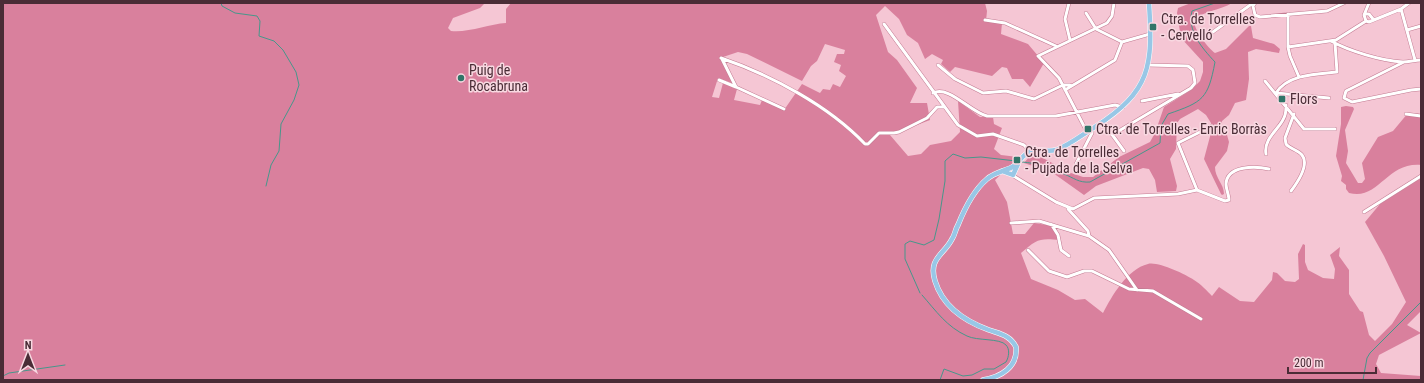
<svg xmlns="http://www.w3.org/2000/svg" width="1424" height="383" viewBox="0 0 1424 383" font-family="'Roboto Condensed',sans-serif">
<style>
.forest{fill:#d9809d;fill-rule:evenodd}
.lines{fill:none;stroke-linecap:round;stroke-linejoin:round}
.stream{stroke:#47978b;stroke-width:1}
.minor-casing{stroke:#c37b92;stroke-width:4}
.primary-casing{stroke:#fff;stroke-width:5.5}
.minor{stroke:#fff;stroke-width:3}
.primary{stroke:#98c7e6;stroke-width:4.5}
.poi-dot{fill:#317568;stroke:#f8d8e1;stroke-width:1.5}
.labels{text-anchor:middle;stroke-width:3;stroke-linejoin:round;paint-order:stroke}
.poi-label{font-size:14px;fill:#4a2c36;stroke:#f8d8e1;text-anchor:start}
</style>
<rect width="100%" height="100%" fill="#f5c6d4"/>
<path class="forest" d="M3 3H485L480 8 453 18 448 28 451 31C468 33 489 24 506 23V9L511 3H985L987 11 986 21 1002 23 1001 34 1028 44 1044 63 1030 87 1023 79H1012L1007 68 1002 67 992 76 955 67 950 72 941 64 943 60 932 54 925 59 918 43 907 35 899 19 885 6 876 15 888 52 897 60 917 88 910 103H927L930 120 890 135 908 156 921 154 930 145 951 141 960 132 958 101 980 117H993L994 124 1002 128 994 149 1001 155 1019 157 995 180 1007 202 1013 234H1025L1034 223 1053 226 1060 240C1039 238 1037 239 1021 253L1031 279 1058 290 1075 300 1085 299 1103 313C1112 296 1127 269 1148 264 1157 261 1185 274 1194 280 1201 284 1207 291 1212 296L1219 287 1240 301 1254 302 1272 280 1273 272 1277 273 1285 281 1295 282 1299 279 1298 254 1303 244 1305 245V262L1308 270 1323 278 1334 279 1335 269 1330 255 1340 247 1339 256 1349 270V294L1360 311 1363 312 1369 335 1375 341 1392 324 1406 302 1384 256 1365 222 1380 204 1421 178V311L1407 325 1421 333 1379 355 1376 364 1381 373 1421 376V380H3ZM825 44 845 50 844 54H837L834 62 841 65 839 71 846 76 840 87 833 84 830 90 823 89 820 93 802 84 784 110 762 100 760 105 734 100 737 89 723 83 719 98 712 97 718 78 734 84 721 60 723 57 738 52 747 54 802 81 811 66 817 61Z
M1191 3H1232C1221 10 1199 12 1194 21 1194 30 1208 48 1215 53L1226 49 1249 26H1251L1253 38 1274 44 1280 49 1279 53 1256 49 1248 52 1249 79 1246 100 1235 103 1229 115 1222 121 1220 128 1227 135 1229 142 1227 151 1215 167C1215 178 1224 184 1224 194L1222 195 1221 194 1204 159 1212 129 1211 123 1206 115 1198 109 1180 119 1177 123 1176 149 1170 159 1177 186 1176 191 1157 192 1155 180 1149 169 1143 168 1096 186 1084 195 1053 173 1024 163 1029 157H1041L1071 173 1083 177H1093L1119 157 1150 142 1155 133 1164 107 1191 90 1200 81 1203 72V62L1181 38 1177 13 1178 8Z
M1346 106 1353 107 1354 109 1345 130 1348 151 1346 163 1358 183H1362L1365 179 1362 163 1378 137 1393 131 1408 113 1421 114V165C1386 162 1379 201 1349 193L1346 189V185L1341 181 1342 176 1336 156 1341 124V107Z"/>
<g class="lines">
<path class="stream" d="M221 3 222 6 235 13 257 16 260 21 259 36 274 41 283 50 296 72 299 85 294 100 281 124 279 151 271 165 266 186
M1022 162C1037 163 1051 168 1064 174 1074 178 1079 183 1090 182L1160 143 1161 126 1168 114C1203 102 1208 99 1215 62 1202 48 1187 31 1192 11L1215 3
M920 293 905 259V244L910 241 924 245 934 240 939 219 945 181V161L953 154 965 158 981 157 1016 161
M922 295C936 311 947 327 967 336 977 341 1000 338 1006 345 1010 349 1009 357 1006 362L994 369H984L972 375 963 376 944 369 940 380
M3 376 9 373 65 365
M1363 380 1367 358 1370 353 1421 302"/>
<defs>
<path id="minor" d="M1069 3 1065 19 1070 40
M1255 3 1253 6 1255 15 1260 17 1327 11 1344 3
M1369 3 1364 15 1366 21 1369 22 1401 9 1409 3
M1401 9 1415 60
M1086 13 1096 29 1122 42 1150 34
M1288 14V47L1290 56 1299 77
M1365 14H1369L1373 19
M985 20 1005 23 1056 46
M884 24 958 125 977 136 993 134 1024 145 1030 152
M1407 30 1421 26
M1206 37 1253 3
M1331 41C1349 51 1382 61 1403 62 1409 62 1415 60 1421 60
M1288 47 1336 40 1366 21
M721 58C771 75 829 106 865 144H868L879 133H894L899 132 927 118 937 107H943
M722 59 736 87 784 109
M1404 62 1346 91 1344 98 1352 102 1411 90 1421 89
M938 65 955 79 983 93 1006 91 1034 99 1063 85H1070
M719 80 736 87
M1265 81 1304 129H1335
M1065 90 1115 60 1122 42
M933 93C949 85 970 112 987 116H1056L1115 105 1123 107
M1276 93C1288 74 1317 74 1337 72L1335 43
M1276 93 1329 98
M1142 101 1178 94
M1406 114 1421 116
M1103 122 1124 151
M1087 132 1059 78 1038 56 1107 23 1112 16 1114 3
M1112 135 1191 88 1195 83 1193 70 1188 66 1148 65
M1266 154C1263 137 1282 128 1285 115 1286 112 1286 108 1286 105
M1076 164 1092 133V128
M1012 175 1056 202 1073 209 1094 198 1178 194 1197 190 1225 201 1229 200C1229 195 1226 189 1226 184 1227 165 1256 166 1269 169
M1197 190 1178 143 1212 126
M1291 191C1297 183 1310 165 1302 155 1298 150 1290 149 1286 144L1285 138 1294 114
M1068 209 1088 231 1089 236 1109 250 1137 290
M1364 212 1421 176
M1011 223 1039 221 1089 236
M1051 224 1058 235 1061 250 1069 256
M1028 250 1049 271 1067 277 1084 271H1092L1129 289 1153 291 1201 319"/>
<path id="primary" d="M1002 171 1013 175 1018 164
M983 380C1001 377 1018 367 1016 347 1010 335 1000 334 989 330 964 321 943 307 935 281 928 258 944 255 952 239 955 235 955 230 958 225 964 210 974 190 987 179 995 172 1006 171 1014 166 1021 161 1023 153 1032 151 1040 149 1048 152 1056 150 1070 145 1083 134 1095 127 1151 91 1153 66 1149 3"/>
</defs>
<use href="#minor" class="minor-casing"/>
<use href="#primary" class="primary-casing"/>
<use href="#minor" class="minor"/>
<use href="#primary" class="primary"/>
</g>
<g class="poi-dot">
<rect x="1149" y="23" width="8" height="8" rx="2"/>
<circle cx="461" cy="78" r="4"/>
<rect x="1278" y="95" width="8" height="8" rx="2"/>
<rect x="1084" y="125" width="8" height="8" rx="2"/>
<rect x="1013" y="156" width="8" height="8" rx="2"/>
</g>
<g class="labels">
<g class="poi-label">
<text x="1161" y="24">Ctra. de Torrelles<tspan x="1161" dy="16">- Cervelló</tspan></text>
<text x="469" y="75">Puig de<tspan x="469" dy="16">Rocabruna</tspan></text>
<text x="1290" y="104">Flors</text>
<text x="1096" y="134">Ctra. de Torrelles - Enric Borràs</text>
<text x="1025" y="157">Ctra. de Torrelles<tspan x="1025" dy="16">- Pujada de la Selva</tspan></text>
</g>
</g>
<rect width="1424" height="383" fill="none" stroke="#4a2c36" stroke-width="8"/>
<g transform="translate(28 355)" stroke="#f8d8e1" stroke-width="3" paint-order="stroke">
<path d="M0-3L7 15L0 10L-7 15Z" fill="#4a2c36"/>
<text y="-6" font-size="11" font-weight="bold" text-anchor="middle" fill="#4a2c36">N</text>
</g>
<path d="M1288 367v6h88v-6" fill="none" stroke="#4a2c36" stroke-width="2"/>
<text x="1294" y="367" font-size="12" fill="#4a2c36" stroke="#f8d8e1" stroke-width="3" paint-order="stroke">200 m</text>
</svg>
